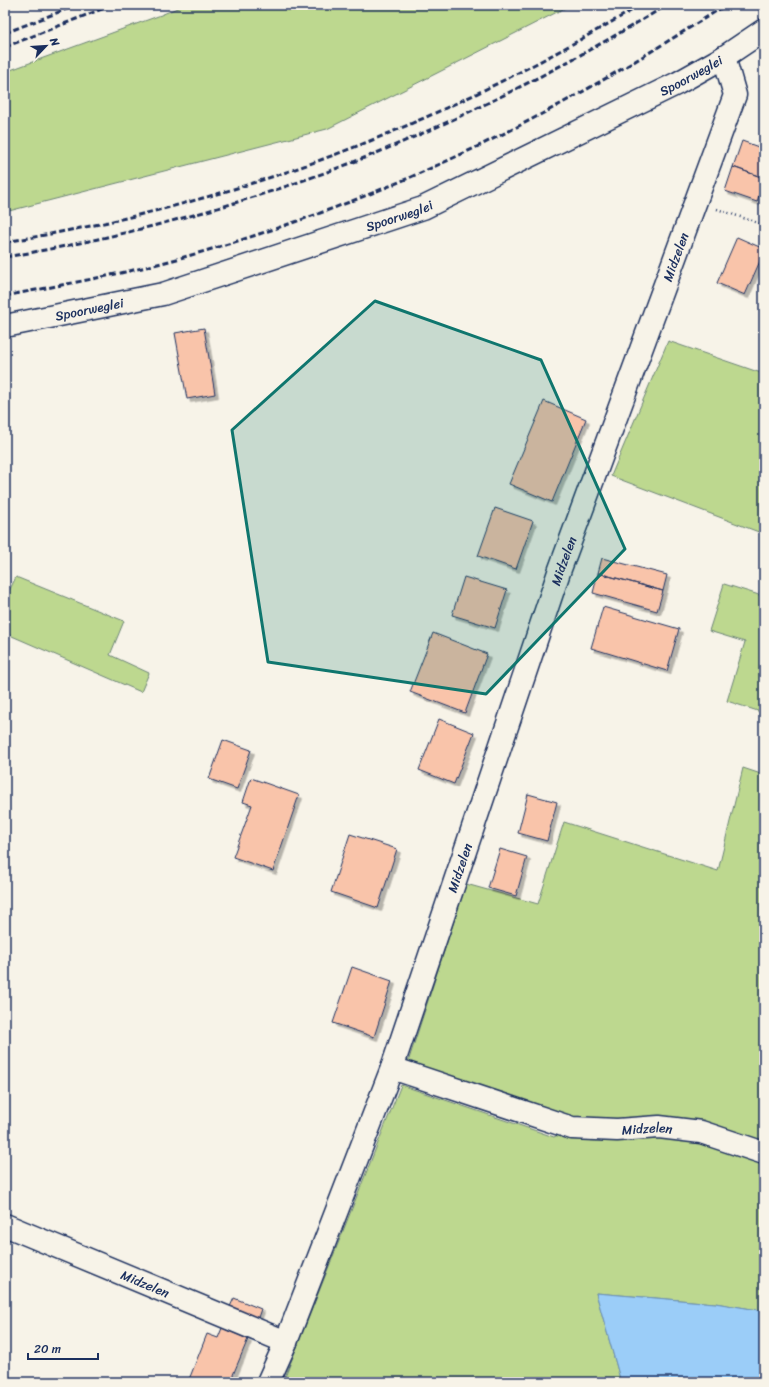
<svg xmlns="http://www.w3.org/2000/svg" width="769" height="1387" viewBox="0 0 769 1387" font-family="Sriracha,sans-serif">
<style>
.green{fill:#bdd88f;stroke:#6c8476}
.water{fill:#9bcdf8;stroke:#688eba}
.building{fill:#f9c4aa;stroke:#1b2f5e;filter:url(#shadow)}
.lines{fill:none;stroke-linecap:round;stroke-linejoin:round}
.street-casing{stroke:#1b2f5e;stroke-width:25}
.path{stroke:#1b2f5e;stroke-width:2.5;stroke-dasharray:1 3;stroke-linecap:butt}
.street{stroke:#f7f3e8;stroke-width:22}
.rail{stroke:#1b2f5e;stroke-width:3;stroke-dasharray:6 3;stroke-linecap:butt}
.marked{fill:#0f766e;fill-opacity:0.2;stroke:#0f766e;stroke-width:3;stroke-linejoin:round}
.labels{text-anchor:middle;stroke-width:4;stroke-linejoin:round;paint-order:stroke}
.street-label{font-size:13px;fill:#1b2f5e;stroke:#f7f3e8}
</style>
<defs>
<filter id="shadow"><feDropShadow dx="3.5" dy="3.5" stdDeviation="0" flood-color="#0004"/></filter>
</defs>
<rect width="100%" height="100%" fill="#f7f3e8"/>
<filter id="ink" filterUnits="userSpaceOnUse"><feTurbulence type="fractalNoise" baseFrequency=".025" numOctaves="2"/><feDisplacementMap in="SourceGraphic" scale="8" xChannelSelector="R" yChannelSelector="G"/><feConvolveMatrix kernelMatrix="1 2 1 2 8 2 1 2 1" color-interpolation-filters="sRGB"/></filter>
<g filter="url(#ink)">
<path class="green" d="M184 5H571L327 129 5 212V72L161 15Z
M668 341 764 374V534L611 476Z
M16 577 124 621 110 655 149 673 141 692 5 633V599Z
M764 577V713L727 701 745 642 709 631 724 584 759 595Z
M743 768 764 775V1311L715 1303 596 1293 621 1382H283L401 1085 554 1137 579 1124 408 1062 466 884 538 904 564 822 718 871Z"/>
<path class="water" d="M596 1293 715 1303 764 1311V1382H621Z"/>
<path class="building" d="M742 141 764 149V178L733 167Z
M733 167 764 178 757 202 725 191Z
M737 237 764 249V252L745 295 717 283Z
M204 328 215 394 187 399 175 333Z
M544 401 586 419 552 502 509 484Z
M495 508 533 521 516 569 478 556Z
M602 558 667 575 663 591 598 573Z
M598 573 663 591 657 611 593 593Z
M464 577 507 590 495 628 452 615Z
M603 607 679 629 667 671 591 648Z
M433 633 487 654 465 713 410 692Z
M439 719 474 733 454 784 419 770Z
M223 740 251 750 237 789 209 779Z
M251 778 299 795 273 871 233 857 252 805 243 802Z
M528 794 557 802 547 841 518 833Z
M350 834 397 849 378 908 331 892Z
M500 849 527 857 516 896 488 888Z
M352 967 392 981 374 1037 333 1023Z
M234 1298 261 1309 256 1323 228 1311Z
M222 1328 248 1339 230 1382H188L207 1334 218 1338Z"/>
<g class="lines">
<defs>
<g id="street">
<path id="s1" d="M5 326 163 294 423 208 678 83 724 57 764 30"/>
<path id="s2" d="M392 1068 572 1128 617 1130 659 1127 701 1132 764 1153"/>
<path id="s3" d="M5 1225 286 1342"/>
<path id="s4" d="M268 1382 286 1342 392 1068 560 569 735 95 724 57"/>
</g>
</defs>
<use href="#street" class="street-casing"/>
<path class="path" d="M717 209 764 225"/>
<use href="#street" class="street"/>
<path class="rail" d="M5 33 77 5
M5 47 112 5
M5 242C158 217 310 172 450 106 516 76 579 41 641 5
M5 257C103 241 199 216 293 184 327 172 361 160 393 146 488 106 579 58 667 5
M5 296C45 288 85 281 125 272 173 261 221 247 268 231 360 201 451 162 536 117 601 83 664 44 726 5"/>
</g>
</g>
<path class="marked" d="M375 301 541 360 625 549 486 694 268 662 232 430Z"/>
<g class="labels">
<g class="street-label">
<text dy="5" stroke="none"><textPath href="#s1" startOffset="734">Spoorweglei</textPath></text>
<text dy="5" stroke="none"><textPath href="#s1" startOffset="410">Spoorweglei</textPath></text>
<text dy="5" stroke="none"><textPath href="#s4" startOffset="1197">Midzelen</textPath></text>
<text dy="5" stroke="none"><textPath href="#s1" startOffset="86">Spoorweglei</textPath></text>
<text dy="5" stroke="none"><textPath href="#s4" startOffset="873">Midzelen</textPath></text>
<text dy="5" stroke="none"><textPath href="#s4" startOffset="549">Midzelen</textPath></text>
<text dy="5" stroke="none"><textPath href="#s2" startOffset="265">Midzelen</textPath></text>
<text dy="5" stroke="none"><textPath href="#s3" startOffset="152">Midzelen</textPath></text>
</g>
</g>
<rect width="769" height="1387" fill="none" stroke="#f7f3e8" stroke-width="20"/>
<rect x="10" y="10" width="749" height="1367" fill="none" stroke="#1b2f5e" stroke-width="1.5" filter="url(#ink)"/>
<g transform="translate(46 46) rotate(65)" stroke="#f7f3e8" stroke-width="3" paint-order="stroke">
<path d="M0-3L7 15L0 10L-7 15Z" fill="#1b2f5e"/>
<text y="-6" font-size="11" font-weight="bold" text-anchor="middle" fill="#1b2f5e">N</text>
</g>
<path d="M28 1353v6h70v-6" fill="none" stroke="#1b2f5e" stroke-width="2"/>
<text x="34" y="1353" font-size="12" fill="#1b2f5e" stroke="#f7f3e8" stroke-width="3" paint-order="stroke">20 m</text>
</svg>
